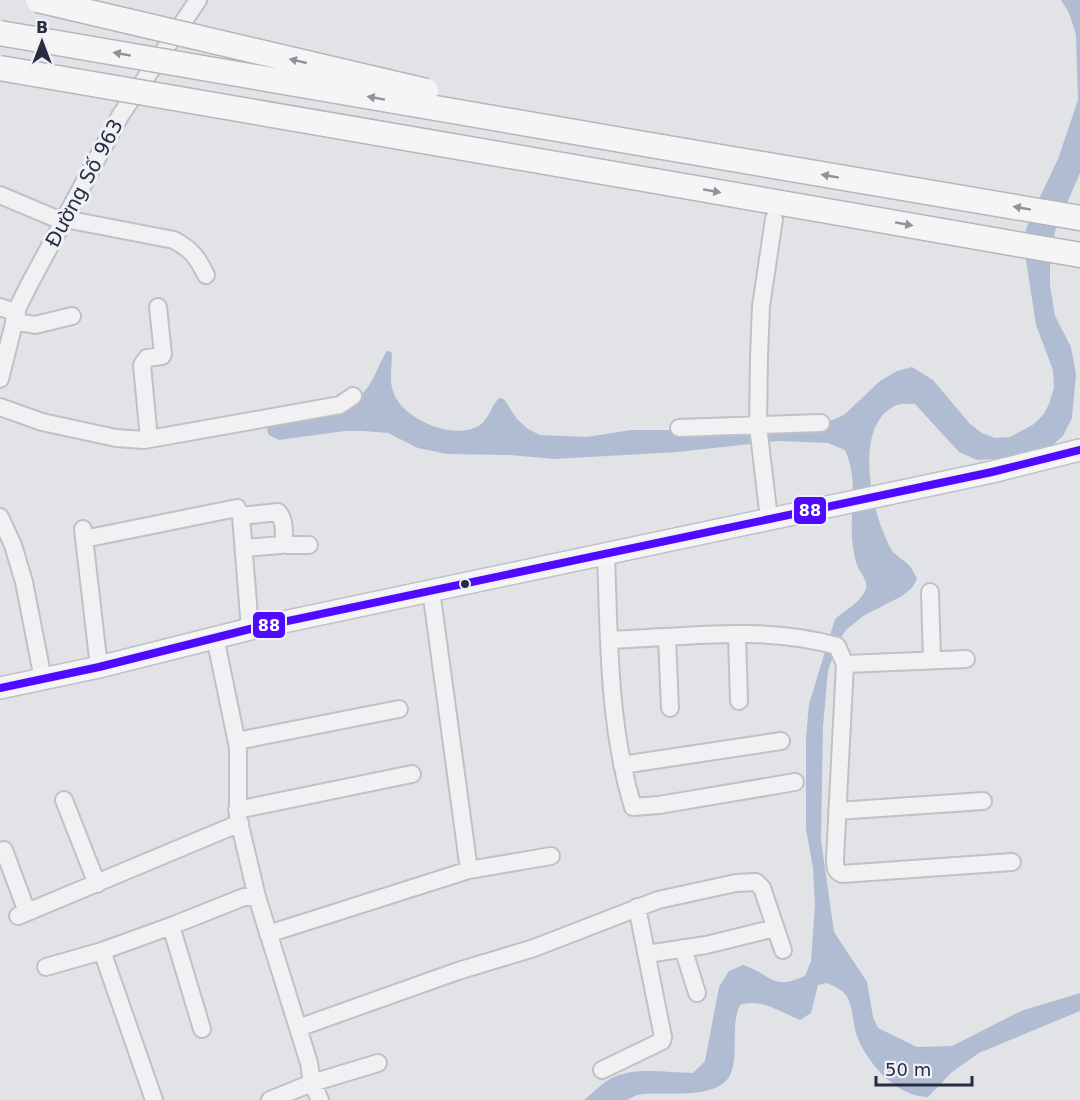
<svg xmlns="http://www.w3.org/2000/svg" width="1080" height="1100" viewBox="0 0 1080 1100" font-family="'DejaVu Sans',sans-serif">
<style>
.water{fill:#b0bcd2}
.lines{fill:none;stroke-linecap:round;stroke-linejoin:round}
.minor-casing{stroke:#c0c1c5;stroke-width:20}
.major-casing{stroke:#bec0c5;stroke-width:24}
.highway-casing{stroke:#b4b6bb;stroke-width:27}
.minor{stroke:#f1f1f3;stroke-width:16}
.major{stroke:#f5f5f6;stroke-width:21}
.highway{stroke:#f5f5f6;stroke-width:24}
.highway-bridge-casing{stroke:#b4b6bb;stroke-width:27;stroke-linecap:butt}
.highway-bridge{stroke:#f5f5f6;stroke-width:24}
.bus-1-casing{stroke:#eff1f6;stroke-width:12}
.bus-1{stroke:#4f0aff;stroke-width:8}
.oneway{fill:#8e929b}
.bus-dot{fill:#282e40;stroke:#eff1f6;stroke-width:2}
.labels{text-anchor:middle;stroke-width:6;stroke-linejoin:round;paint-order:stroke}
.street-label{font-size:20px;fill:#282e40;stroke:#eff1f6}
.line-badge{stroke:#eff1f6;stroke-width:2}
.badge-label{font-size:16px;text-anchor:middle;font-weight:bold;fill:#fff}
</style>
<rect width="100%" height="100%" fill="#e2e3e7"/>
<path class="water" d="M1061 0H1080V173L1056 228 1050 255V285L1055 316 1071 347 1076 375 1072 418 1063 436 1046 451 1024 457 977 460 959 452 915 404C909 404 902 403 897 405 854 422 870 504 885 536 887 541 890 548 893 552 905 564 909 560 917 579L912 588 902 596 863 616 846 630 838 642 828 671 823 726 821 840 834 932 867 982 873 1017 878 1028 917 1047 952 1046 1021 1011 1080 993V1011L979 1053 952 1072 928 1097C897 1097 867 1063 857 1036 852 1023 854 1002 843 992 839 988 832 985 827 983L818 985 811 1013 800 1020C780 1012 762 998 740 1005 730 1026 739 1051 731 1073 721 1100 667 1092 643 1094 637 1094 632 1098 626 1100 613 1100 597 1100 584 1100 593 1093 600 1085 610 1079 634 1066 667 1073 693 1073L705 1061 719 987 729 971 743 965C774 975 771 991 805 976L811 961 815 905 813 868 806 829V738L809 704 835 619C845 610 859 604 865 591 870 581 860 574 857 565 855 560 854 553 853 547 848 513 860 484 845 450L828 443 779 441 677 452 554 459 510 455 447 454 418 448 388 433 363 431H345L279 440 269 435 267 430 268 426C295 419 345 413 364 392 375 380 378 364 387 351H389L392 353C392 364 389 380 393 391 401 419 455 442 480 425 489 419 491 406 499 398L504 399 517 419 528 429 540 435 587 437 631 430H707L825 423 844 415 880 381 897 371 912 367 933 380 970 424 982 433 995 438 1010 437 1034 424 1044 414 1049 404 1054 388 1053 370 1036 325 1024 247 1026 229 1031 216 1058 159 1078 100 1076 35 1069 13Z"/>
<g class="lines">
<defs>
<path id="minor" d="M0 195 64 222
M65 219 174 240C192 250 197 257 206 275
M0 307 17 313
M14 321 35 325 72 316
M0 379 18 307 30 283 120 116 198 0
M0 407 42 422 116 438 144 440 340 405 353 396
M679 428 821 423
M149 439 142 365 147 358 162 356 163 354 158 307
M241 516 278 512C285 519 284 534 284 543L281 545 244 548
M0 517 13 545 24 582 43 679
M769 518 758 426 759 356 761 306 774 219
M83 529 99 667
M84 539 237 508 241 516 250 629
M284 543 288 545H309
M606 553C609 637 608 725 633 807L659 805 795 782
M431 590 469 870
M930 592 932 660
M737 635 739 701
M215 637 238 748V817L257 897 309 1063 312 1083 320 1100
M667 638 670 708
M611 640C685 637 765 625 837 646L845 664 966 659
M845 664 835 859C835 866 835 871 842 874L1012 862
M237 741 399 709
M622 765 781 741
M64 800 97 884
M237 810 412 774
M837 811 983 801
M4 850 27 912
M18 916 240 823
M268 934 469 870 551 856
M683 948 697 993
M102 951 154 1100
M647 954 706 945 775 928
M46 967 102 951 171 926
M298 1028 458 971 534 948 658 900 736 883 756 882 762 888 783 950
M202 1029 171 926 244 897H257
M602 1070 662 1041 663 1037 637 907
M270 1100 312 1083 378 1063"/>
<path id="major" d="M0 688 99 667 250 629 992 472 1080 450"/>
<path id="highway" d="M662 147 1080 218
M655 181 1080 255"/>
</defs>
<use href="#minor" class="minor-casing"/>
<use href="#major" class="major-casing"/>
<use href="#highway" class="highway-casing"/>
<use href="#minor" class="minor"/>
<use href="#major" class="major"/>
<use href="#highway" class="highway"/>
<defs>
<path id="highway-bridge" d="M38 0 426 91
M0 33 662 147
M0 68 655 181"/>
</defs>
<use href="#highway-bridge" class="highway-bridge-casing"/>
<use href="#highway-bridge" class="highway-bridge"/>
<defs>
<path id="bus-1" d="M0 688 99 667 250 629 992 472 1080 450"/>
</defs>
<use href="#bus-1" class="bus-1-casing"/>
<use href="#bus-1" class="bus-1"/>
</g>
<defs><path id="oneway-solid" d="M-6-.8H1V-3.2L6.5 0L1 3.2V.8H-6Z" transform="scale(1.5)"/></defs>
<g class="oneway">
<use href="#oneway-solid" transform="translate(122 54) rotate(-170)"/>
<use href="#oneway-solid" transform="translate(298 61) rotate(-167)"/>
<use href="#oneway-solid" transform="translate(376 98) rotate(-170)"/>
<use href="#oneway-solid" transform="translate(830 176) rotate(-170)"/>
<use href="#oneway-solid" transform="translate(712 191) rotate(10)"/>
<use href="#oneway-solid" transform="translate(1022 208) rotate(-170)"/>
<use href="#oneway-solid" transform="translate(904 224) rotate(10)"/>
</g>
<circle class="bus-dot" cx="465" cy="584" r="5"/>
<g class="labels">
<g class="street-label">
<text transform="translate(84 183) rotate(-62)" y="7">Đường Số 963</text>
</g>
</g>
<g class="line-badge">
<rect x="793" y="496" width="34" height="29" rx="6" fill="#4f0aff"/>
<rect x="252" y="611" width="34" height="28" rx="6" fill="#4f0aff"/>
</g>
<g class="badge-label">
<text x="810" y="516">88</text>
<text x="269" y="631">88</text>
</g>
<g transform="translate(42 42)" stroke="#eff1f6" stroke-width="4.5" paint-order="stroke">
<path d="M0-4.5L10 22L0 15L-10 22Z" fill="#282e40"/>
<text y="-9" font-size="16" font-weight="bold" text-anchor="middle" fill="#282e40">B</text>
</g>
<path d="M876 1076v9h96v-9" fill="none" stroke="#282e40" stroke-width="3"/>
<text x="885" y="1076" font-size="18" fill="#282e40" stroke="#eff1f6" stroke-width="4.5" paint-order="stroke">50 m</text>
</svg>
